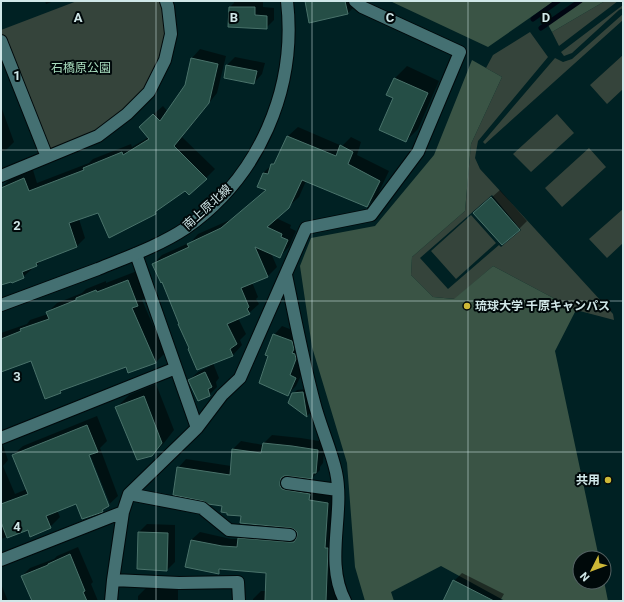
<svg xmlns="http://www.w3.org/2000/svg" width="624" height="602" viewBox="0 0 624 602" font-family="Roboto,'Noto Sans JP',sans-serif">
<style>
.green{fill:#35443b;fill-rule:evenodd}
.forest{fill:#3a5445}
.shadow{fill:#0007;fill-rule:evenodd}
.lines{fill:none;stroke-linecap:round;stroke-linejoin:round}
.stream{stroke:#000612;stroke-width:5}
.building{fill:#254e46;stroke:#49726a}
.minor-casing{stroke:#00090b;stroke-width:14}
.tertiary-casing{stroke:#00090b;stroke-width:14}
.minor{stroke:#447072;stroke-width:12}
.tertiary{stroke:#447072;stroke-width:12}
.grid{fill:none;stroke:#d0e7e8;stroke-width:1;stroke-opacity:0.55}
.poi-dot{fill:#ceb837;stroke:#00090a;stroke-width:1.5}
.labels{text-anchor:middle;stroke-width:4;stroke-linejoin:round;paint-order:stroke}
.park-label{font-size:12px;fill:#a9debf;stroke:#00090a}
.street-label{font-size:12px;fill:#d0e7e8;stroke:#00090a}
.poi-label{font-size:12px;font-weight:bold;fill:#d0e7e8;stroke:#00090a;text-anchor:start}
.grid-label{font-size:13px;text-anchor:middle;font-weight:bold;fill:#d0e7e8;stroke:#00090a;stroke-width:4;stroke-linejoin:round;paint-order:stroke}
</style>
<rect width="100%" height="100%" fill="#002123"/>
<path class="green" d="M77 1H163L165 15V60L127 114 47 157 1 41V30Z
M605 1H618L559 46 552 32Z
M623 5V8L619 10 572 53 564 56 561 52Z
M623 14V20L485 144 483 142 555 58 563 62 572 59Z
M530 32 548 57 478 141 475 158 480 169 613 314 614 320 576 310 493 266 455 299 433 297 411 275 412 257 465 211 471 144 502 77 486 68 493 55ZM492 195 521 230 501 247 499 245 448 289 420 258Z
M623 55V89L607 104 590 85Z
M557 114 574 133 531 172 513 154Z
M589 148 606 167 562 207 545 188Z
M623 209V243L607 258 589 239Z
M471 215 496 243 456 279 431 251Z"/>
<path class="forest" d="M390 1H554L488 47Z
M580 1H605L552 32 547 23Z
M472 60 502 77 471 144 465 211 412 257 411 275 433 297 454 299 493 266 576 310 555 351 599 558H580V582H604V581L608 601H505L441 566 391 592 394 601H365L355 567 347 463 312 347 300 266 311 238 375 226 434 155Z"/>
<path class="shadow" d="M45 1H54L46 4Z
M234 1H263V7L274 8V20L266 28 230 7 234 3Z
M306 1H355L356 5 348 13Z
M200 49 226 56 217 93 182 137 215 169 206 178 185 190 163 205 155 213 99 212 79 219 85 238 77 246 42 260 36 266 32 267V269L23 277 1 284V188L9 180 33 170 37 183 89 163 93 159 131 144 132 147 149 137V118L163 106 168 112 186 86 192 58Z
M235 57 265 63 262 74 254 83 225 77 227 65Z
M407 66 439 81 418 129 406 141 395 97 387 94 395 78Z
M2 109 14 142 6 150 1 152V110Z
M298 127 342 146 351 137 361 142 357 155 389 171 377 196 367 206 306 181 299 197 276 218 291 225 290 228 296 231 289 247 279 257 271 253 277 267 268 276 252 282 258 297 256 299 259 304 249 313 238 318 246 334 240 340 242 345 233 355 213 363 219 378 216 382 217 387 209 395 189 380 198 372 210 366 209 364 190 348 162 281 153 264 162 255 191 242 198 234 232 219 266 190 263 173 278 159 288 136ZM253 242 267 273H265L252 243Z
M500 190 527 221 519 229 483 205Z
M137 271 147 296 142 300 165 353 156 362 128 371 126 366 64 388 61 392 46 397 32 359 1 371V333L27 324 30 320 48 314V312L57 303 82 293 86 289 106 281V283Z
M282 326 300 333 304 350 298 367 304 369 296 386 288 394 269 355 274 335Z
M156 384 174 430 164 443 152 455 117 407 129 395Z
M307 389 311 412 307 416 290 403 293 394 297 390Z
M97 416 107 441 100 448 118 496 102 511 77 502 57 510 60 517 50 527 28 529 1 539V440L8 460 3 466 15 494 27 489 13 455 23 446ZM88 450 110 504H107L86 451Z
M272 435 301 438 325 442 323 463 320 467V470L312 478 287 475 288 478 336 495 342 601H253V599L261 591H266L267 572 223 568 218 573 191 540 200 532 231 539H239L247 531 298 535 297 531 294 528 242 515 223 505 178 468 186 459 231 466 233 449 241 441 263 445 264 443Z
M147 524 175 525V562L167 570 138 568 139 532Z
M78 547 93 582 91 584 98 601H33L22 576 30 568 54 559 57 556Z
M462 573 504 594 500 601H444L454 581Z
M1 584 8 601H1Z
M150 584 178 585V601H138V596Z"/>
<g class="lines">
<path class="stream" d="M533 19 558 1
M541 28 580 1"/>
</g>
<path class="building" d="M305 1H345L348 14 309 23Z
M229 7H255V15L267 16V29L228 27Z
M191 58 218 64 209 103 174 146 207 179 189 195 185 191 155 212 156 214 109 238 98 213 69 223 77 247 36 263 37 266 22 272 24 278 12 283 11 282 1 285V188L24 178 29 191 84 170 83 168 122 152 123 155 149 139 139 127 153 114 160 121 185 85Z
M226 65 257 71 254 84 224 78Z
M394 78 428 93 406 142 379 130 393 98 386 95Z
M287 136 336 156 340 145 353 152 348 164 380 181 367 207 302 180 289 208 267 227 282 234 281 237 288 240 280 258 255 247 268 277 241 288 249 307 247 309 250 314 227 324 237 344 230 349 233 356 197 370 188 349 189 348 178 324H179L162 282 161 283 152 264 189 247 187 244 221 228 266 190 257 187 263 173 268 174 271 164H274Z
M491 197 520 230 502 245 473 213Z
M128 280 138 306 132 308 156 363 128 373 126 367 60 391 61 393 45 399 31 361 1 372V339L21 331 20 329 49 319 46 312 76 300V298L96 290 97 292Z
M273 334 292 341 294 349 292 353 295 354 296 359 290 375 296 378 288 396 259 383 268 356 265 355Z
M205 372 212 387 208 389 210 396 198 401 188 380Z
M303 392 307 417 288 403 292 393Z
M144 396 162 443 152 456 137 460 115 407Z
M87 425 98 452 89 455 109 506 102 510 103 512 82 519 76 504 46 516 51 528 30 537 28 530 7 538 1 522V504L28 494 12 455Z
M263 443 292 446 318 450 316 473H313L312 479 288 476H284L281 478 280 482V486L282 489 286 490 310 494 309 500 328 503 325 548H328L326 601H265L266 573 219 569V574L185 567 191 540 222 546 237 547 238 538 289 542H294L296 539 297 535V532L294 529 291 528 240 523 241 516 227 515V513L221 512 222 506 208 504 203 501 173 495 177 467 230 475 232 449 261 453Z
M138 532 168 533 167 571 137 569Z
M70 554 85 591 83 592 87 601H32L21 576 48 565V564Z
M453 580 494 601H443Z"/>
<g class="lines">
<defs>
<path id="minor" d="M1 41 47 157
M1 176 98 136 127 114 149 92 165 60 171 34 168 7 166 1
M136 254 197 428
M286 275C295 318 303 360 314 402 320 426 331 449 336 472 345 514 324 561 345 601
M1 438 176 368
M287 483 338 490
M129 494 202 508 229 530 290 535
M1 560 123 512
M113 580 179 583 238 582 239 601
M111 601 113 580 123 512 129 494 197 428 222 395 240 378 306 228 371 215 418 152 460 52 362 7 355 1"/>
<path id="tertiary" d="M1 305C33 293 65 281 98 269 127 257 159 246 186 228 259 177 297 89 287 1"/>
</defs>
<use href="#minor" class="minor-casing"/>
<use href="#tertiary" class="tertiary-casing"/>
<use href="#minor" class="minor"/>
<use href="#tertiary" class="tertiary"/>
</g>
<path class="grid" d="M156 1V601M312 1V601M468 1V601M1 150H623M1 301H623M1 452H623"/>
<g class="poi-dot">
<circle cx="467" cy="306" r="4"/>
<circle cx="608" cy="480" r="4"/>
</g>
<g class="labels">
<g class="park-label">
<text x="81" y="72">石橋原公園</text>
</g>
<g class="street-label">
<text transform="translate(207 207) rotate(-42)" y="4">南上原北線</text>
</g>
<g class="poi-label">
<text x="475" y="310">琉球大学 千原キャンパス</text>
<text x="600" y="484" text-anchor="end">共用</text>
</g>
</g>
<g class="grid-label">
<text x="78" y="22">A</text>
<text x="234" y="22">B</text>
<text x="390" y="22">C</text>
<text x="546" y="22">D</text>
<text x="17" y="80">1</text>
<text x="17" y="230">2</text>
<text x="17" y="381">3</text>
<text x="17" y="531">4</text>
</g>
<rect width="624" height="602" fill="none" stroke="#d0e7e8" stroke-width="4"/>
<g transform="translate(592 570) rotate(228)"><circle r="19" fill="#00090a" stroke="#536263"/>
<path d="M0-3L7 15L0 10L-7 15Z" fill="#ceb837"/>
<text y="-6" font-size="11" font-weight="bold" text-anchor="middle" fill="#d0e7e8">N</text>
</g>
</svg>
